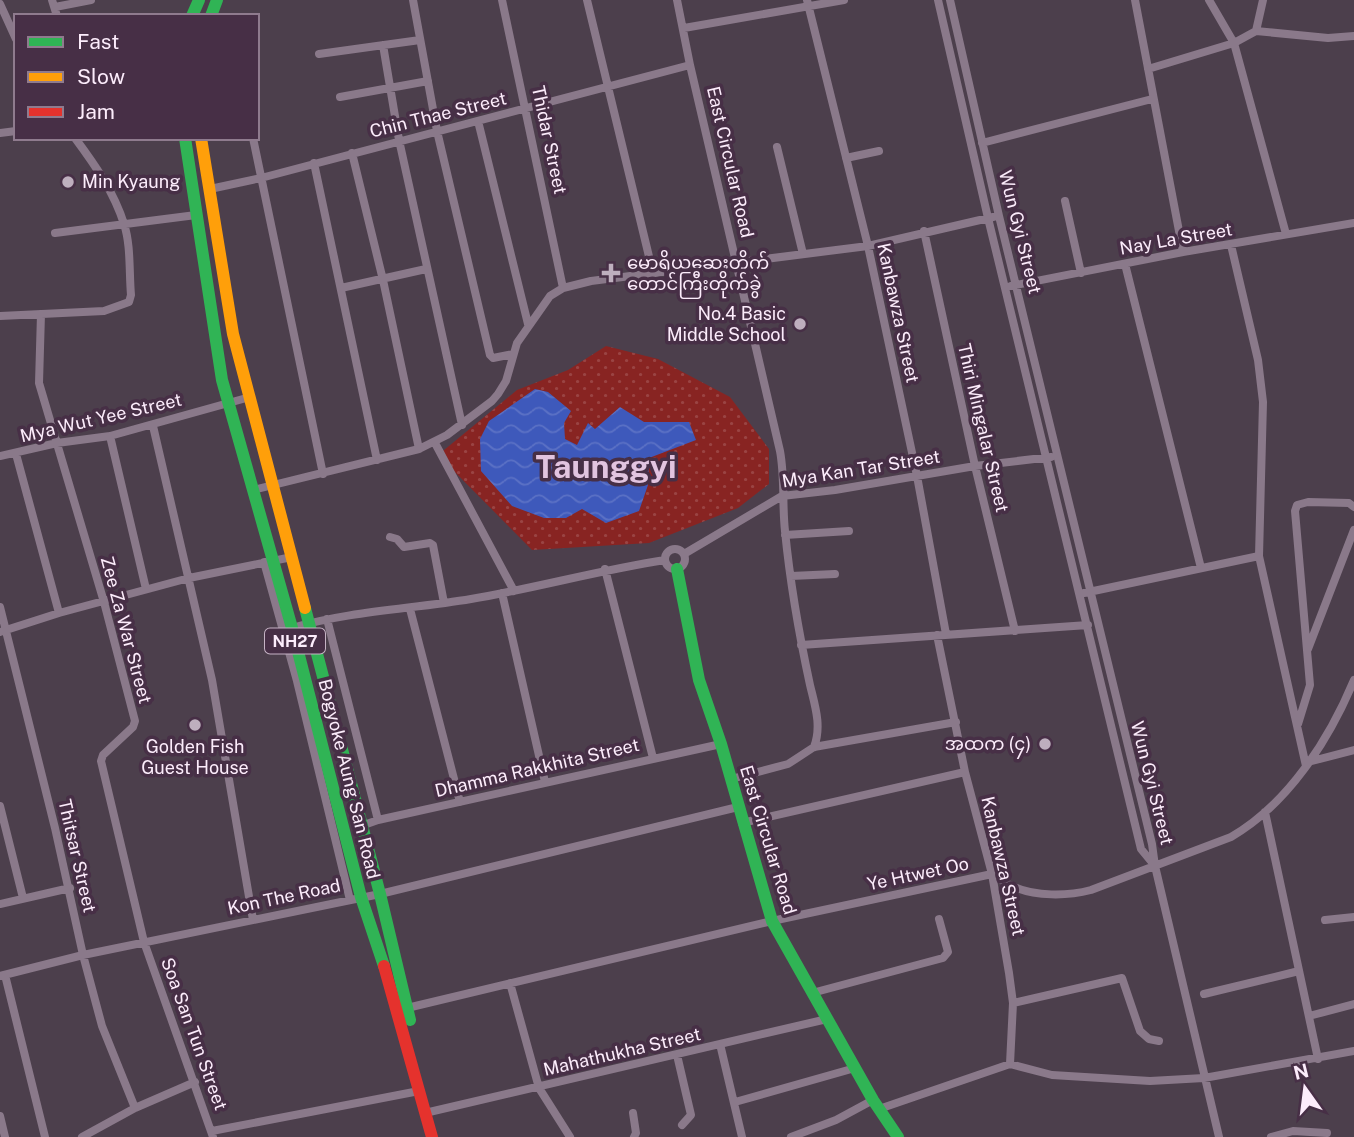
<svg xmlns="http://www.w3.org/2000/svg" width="1354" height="1137" viewBox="0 0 1354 1137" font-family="'Public Sans','Noto Sans Myanmar',sans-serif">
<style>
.park{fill:url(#park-dots)}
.water{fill:url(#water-waves)}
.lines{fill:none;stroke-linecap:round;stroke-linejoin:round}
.street{stroke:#8a798a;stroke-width:8}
.fast{stroke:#30b455;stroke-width:12}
.slow{stroke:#ff9f0a;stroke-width:12}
.jam{stroke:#e5322d;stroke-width:12}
.poi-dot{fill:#beafbe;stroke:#472f46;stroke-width:2.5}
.labels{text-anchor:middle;stroke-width:7;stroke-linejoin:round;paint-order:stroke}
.shield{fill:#472f46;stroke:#c6b3c5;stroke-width:2}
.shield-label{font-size:16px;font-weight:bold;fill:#fcecfb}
.street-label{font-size:18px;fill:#fcecfb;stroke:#472f46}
.poi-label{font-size:18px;fill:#fcecfb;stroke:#472f46;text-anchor:start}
.town-label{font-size:32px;font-weight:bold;fill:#e2c4e0;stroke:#472f46}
</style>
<defs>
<pattern id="park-dots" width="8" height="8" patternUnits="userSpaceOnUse" patternTransform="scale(1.75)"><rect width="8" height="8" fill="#882422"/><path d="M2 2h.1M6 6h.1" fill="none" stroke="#9a4443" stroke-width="1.8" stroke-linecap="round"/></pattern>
<pattern id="water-waves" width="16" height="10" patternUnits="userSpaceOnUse" patternTransform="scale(1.75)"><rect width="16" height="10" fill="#3e59bb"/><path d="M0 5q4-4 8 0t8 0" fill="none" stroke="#5b71c5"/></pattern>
</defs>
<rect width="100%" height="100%" fill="#4c3f4c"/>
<path class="park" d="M606 346 658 359 730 397 769 449V484L738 508 649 543 532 550 438 455 517 390 568 370Z"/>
<path class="water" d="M535 389 548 392 571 411 564 423 565 439 577 445 588 423 595 429 620 407 644 422H689L696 440 649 458 648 485 639 511 606 523 582 509 566 518H544L512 506 481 471 480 439 489 421Z"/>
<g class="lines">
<path class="street" d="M52 0 57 16
M413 0 437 131 490 355 493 358 513 354
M502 0 563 288
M587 0 653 273
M677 0 690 65 780 451C785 478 782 504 785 531 790 582 799 634 810 685 815 706 822 726 814 747
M807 0 868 246 917 476 946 634
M938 0 988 218 1141 849 1155 866
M950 0 999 216 1152 844 1155 866 1219 1137
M1135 0 1183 252
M1209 0 1234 43 1286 234
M0 4 16 39
M55 7 91 0
M684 28 844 0
M1256 31 1263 0
M383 45 399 140 462 425
M319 54 420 40
M1148 69 1234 43 1256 31 1328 38 1354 36
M340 97 428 81
M478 121 528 324
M0 133 16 131
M253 138 323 474
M982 143 1152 99
M777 147 803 254
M352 153 383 280 419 449
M846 158 879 151
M314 163 377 460
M210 189 261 178 690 65
M1065 201 1081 273
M924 231 975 466 1015 631
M55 233 196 215
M1231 245 1258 360 1263 402 1259 556 1306 766
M1125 264 1201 568
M1011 286 1183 252 1354 223
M341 288 426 269
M41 314 39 383 104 602 135 721 133 727 103 755 101 761 144 942 213 1137
M0 316 104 311 129 302 131 295C129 272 131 245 124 224 114 192 95 165 75 138
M153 426 212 680 253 920
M110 436 146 589
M435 443 514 591
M16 454 59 613
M0 456 57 443 110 436 250 397
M253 490 419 449 447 435 492 401 498 394 506 381 517 343 550 296 563 288 591 281 868 246 993 217
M785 535 849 531
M390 537 397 539 404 547 430 543 433 545 444 603
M665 559a10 10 0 1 1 20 0a10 10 0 1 1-20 0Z
M684 554 782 496 835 490 975 466 1051 457
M264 562 297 681 350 900
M605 569 653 758
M791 576 835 574
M502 593 545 782
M1084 593 1259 556
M0 607 55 828 83 955 102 1026 135 1108
M410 609 460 802
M327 619 378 820
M292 628C350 611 412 609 471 599 536 588 600 570 665 560
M0 632 59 613 189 578 292 557
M937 635 965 772 992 874 1009 973 1013 1003 1010 1064
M801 645 1088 625
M1308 649 1354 530
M1298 724 1310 685 1295 511 1297 505 1308 502 1349 503 1354 507
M1308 762 1354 750
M731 779 788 764 814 747 956 722
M0 806 23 898
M1265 812 1318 1059
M742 823 965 772
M361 826 378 820 721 744
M0 904 70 888
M1325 920 1354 917
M5 975 45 1137
M0 976 83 955 380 894 738 807
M510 983 539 1088 570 1137
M812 993 943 958 948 952 939 919
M1204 994 1299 971
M1013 1003 1122 978 1140 1031 1149 1039 1159 1041
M407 1008 772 921 992 874C999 878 1005 883 1012 886 1035 897 1068 896 1091 890L1231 837C1288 804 1329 740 1354 680
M1309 1016 1354 1004
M720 1044 742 1137
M677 1055 691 1115 682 1125
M735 1102 855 1068
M879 1109 1010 1064 1052 1075 1150 1081 1204 1078 1354 1051
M425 1113 827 1019
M633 1113 636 1133 634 1137
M0 1116 5 1137
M212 1131 419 1091
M82 1137 135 1108 195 1082
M791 1137 836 1120 873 1100
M1271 1137 1293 1131 1327 1133"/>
<path class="fast" d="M192 16 199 0
M211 16 217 0
M185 138 222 380 292 628 361 897 384 966
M677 569 699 680 721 744 772 921 873 1100 898 1137
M305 608 380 894 410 1020"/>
<path class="slow" d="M201 138 233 334 305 608"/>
<path class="jam" d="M384 966 432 1137"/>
</g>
<g class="poi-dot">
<circle cx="68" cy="182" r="7"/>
<path d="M607.5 262.5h7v7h7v7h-7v7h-7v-7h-7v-7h7z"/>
<circle cx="800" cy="324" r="7"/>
<circle cx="195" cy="725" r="7"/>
<circle cx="1045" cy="744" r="7"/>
</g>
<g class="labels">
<rect class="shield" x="265" y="628.5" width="60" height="25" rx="5"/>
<g class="shield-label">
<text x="295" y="647">NH27</text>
</g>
<g class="street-label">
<text transform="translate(438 115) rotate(-14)" y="6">Chin Thae Street</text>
<text transform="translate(549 140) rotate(78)" y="6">Thidar Street</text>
<text transform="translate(730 162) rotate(77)" y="6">East Circular Road</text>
<text transform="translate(1020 232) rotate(76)" y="6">Wun Gyi Street</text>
<text transform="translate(1176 239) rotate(-10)" y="6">Nay La Street</text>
<text transform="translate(898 313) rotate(78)" y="6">Kanbawza Street</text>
<text transform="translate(101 418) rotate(-13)" y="6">Mya Wut Yee Street</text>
<text transform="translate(983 428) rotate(77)" y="6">Thiri Mingalar Street</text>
<text transform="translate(861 469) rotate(-9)" y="6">Mya Kan Tar Street</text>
<text transform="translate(126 630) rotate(75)" y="6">Zee Za War Street</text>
<text transform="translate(537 768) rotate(-13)" y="6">Dhamma Rakkhita Street</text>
<text transform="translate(349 779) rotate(76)" y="6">Bogyoke Aung San Road</text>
<text transform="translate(1152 783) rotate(76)" y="6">Wun Gyi Street</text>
<text transform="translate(768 840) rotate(73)" y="6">East Circular Road</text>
<text transform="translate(77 856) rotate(77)" y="6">Thitsar Street</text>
<text transform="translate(1003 866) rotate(77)" y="6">Kanbawza Street</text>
<text transform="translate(918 874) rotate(-12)" y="6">Ye Htwet Oo</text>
<text transform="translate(284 897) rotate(-12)" y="6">Kon The Road</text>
<text transform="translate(194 1034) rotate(70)" y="6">Soa San Tun Street</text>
<text transform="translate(622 1052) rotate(-13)" y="6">Mahathukha Street</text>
</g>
<g class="poi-label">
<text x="82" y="188">Min Kyaung</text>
<text x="627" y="269">မောရိယဆေးတိုက်<tspan x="627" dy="21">တောင်ကြီးတိုက်ခွဲ</tspan></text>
<text x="786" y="320" text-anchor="end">No.4 Basic<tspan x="786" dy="21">Middle School</tspan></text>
<text x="1031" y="750" text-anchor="end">အထက (၄)</text>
<text x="195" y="753" text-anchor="middle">Golden Fish<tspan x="195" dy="21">Guest House</tspan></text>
</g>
<g class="town-label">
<text x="606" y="478">Taunggyi</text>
</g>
</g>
<rect x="14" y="14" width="245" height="126" fill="#472f46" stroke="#8f7b8e" stroke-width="2"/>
<rect x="28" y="37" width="35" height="10" fill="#30b455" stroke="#8f7b8e" stroke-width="2"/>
<text x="77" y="49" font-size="21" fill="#fcecfb">Fast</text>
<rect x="28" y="72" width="35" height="10" fill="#ff9f0a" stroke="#8f7b8e" stroke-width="2"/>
<text x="77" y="84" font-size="21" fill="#fcecfb">Slow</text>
<rect x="28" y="107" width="35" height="10" fill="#e5322d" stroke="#8f7b8e" stroke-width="2"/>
<text x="77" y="119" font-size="21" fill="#fcecfb">Jam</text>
<g transform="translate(1305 1088) rotate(346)" stroke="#472f46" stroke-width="5" paint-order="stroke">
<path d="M0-5L12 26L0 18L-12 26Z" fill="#fcecfb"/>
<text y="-10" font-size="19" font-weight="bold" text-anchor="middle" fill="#fcecfb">N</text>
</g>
</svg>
